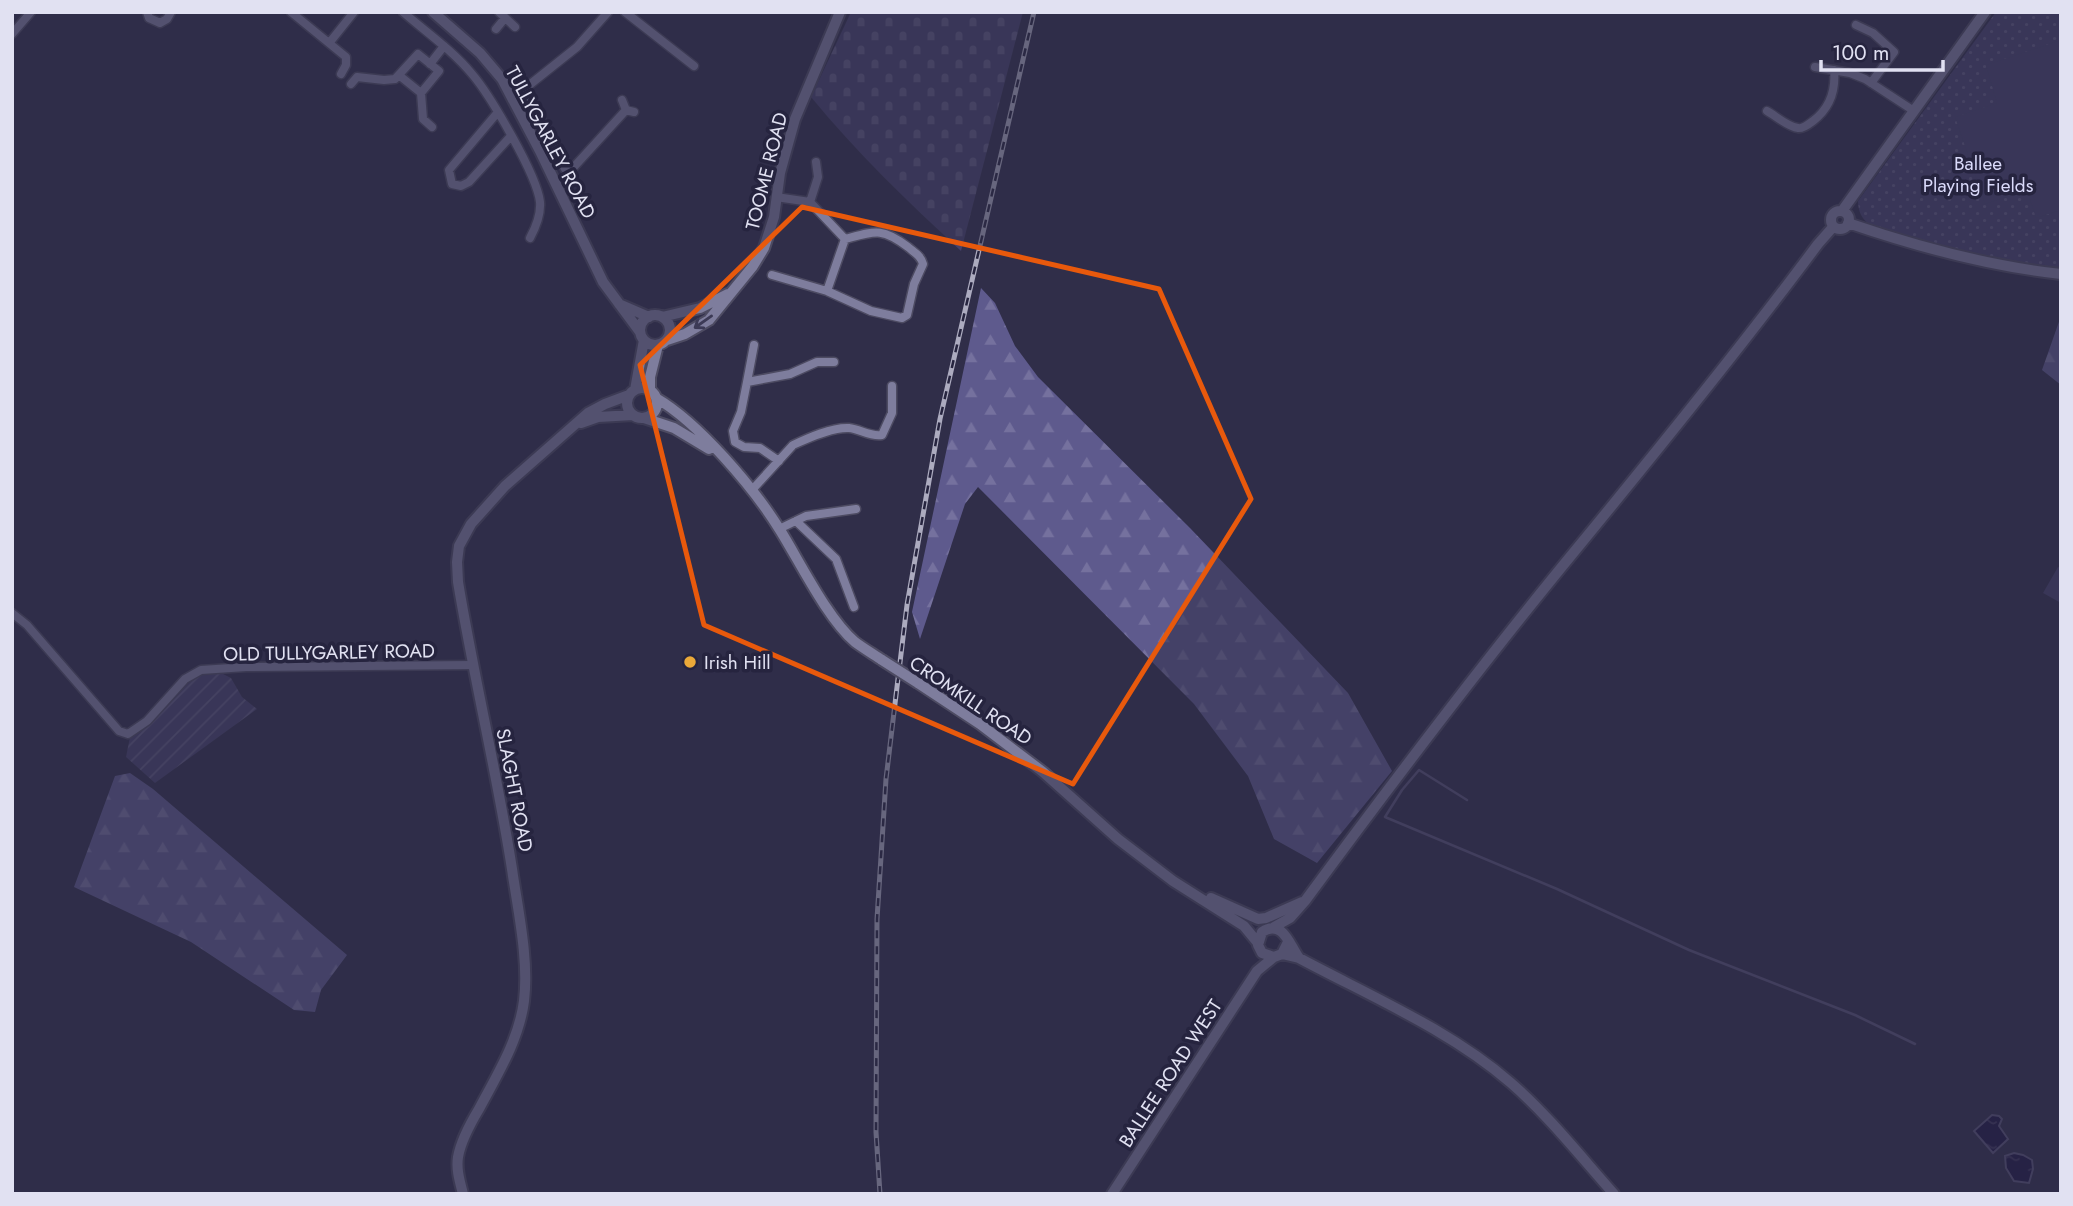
<svg xmlns="http://www.w3.org/2000/svg" width="2073" height="1206" viewBox="0 0 2073 1206" font-family="Jost,sans-serif">
<style>
.forest{fill:url(#forest-firs)}
.cemetery{fill:url(#cemetery-stones)}
.park{fill:url(#park-dots)}
.garden{fill:url(#garden-furrows)}
.pitch{fill:#45416a}
.water{fill:url(#water-ripples);stroke:#575275;stroke-width:2}
.lines{fill:none;stroke-linecap:round;stroke-linejoin:round}
.stream{stroke:#575275;stroke-width:2.5}
.street-casing{stroke:#4d4b62;stroke-width:11}
.secondary-casing{stroke:#4d4b62;stroke-width:14}
.street{stroke:#7e7d9d;stroke-width:8}
.secondary{stroke:#7e7d9d;stroke-width:10}
.rail-casing{stroke:#acabbf;stroke-width:5}
.rail{stroke:#26243f;stroke-width:2.5;stroke-dasharray:8;stroke-linecap:butt}
.secondary-bridge-casing{stroke:#4d4b62;stroke-width:14;stroke-linecap:butt}
.secondary-bridge{stroke:#7e7d9d;stroke-width:10}
.oneway{stroke:#3c3a56}
.marked{fill:none;stroke:#e8590c;stroke-width:5;stroke-linejoin:round}
.poi-dot{fill:#eba939;stroke:#26243f;stroke-width:2.5}
.labels{text-anchor:middle;stroke-width:7;stroke-linejoin:round;paint-order:stroke}
.street-label{font-size:19px;fill:#e1e1f2;stroke:#26243f}
.park-label{font-size:19px;fill:#dadafa;stroke:#26243f}
.poi-label{font-size:19px;fill:#e1e1f2;stroke:#26243f;text-anchor:start}
</style>
<defs>
<pattern id="forest-firs" width="22" height="20" patternUnits="userSpaceOnUse" patternTransform="scale(1.75)"><rect width="22" height="20" fill="#5e5a8d"/><path d="M5 1l3.5 6h-7zM16 11l3.5 6h-7z" fill="#75719e"/></pattern>
<pattern id="cemetery-stones" width="16" height="16" patternUnits="userSpaceOnUse" patternTransform="scale(1.75)"><rect width="16" height="16" fill="#45416a"/><path d="M2 7V4a2 2 0 0 1 4 0v3zM10 15v-3a2 2 0 0 1 4 0v3z" fill="#605c80"/></pattern>
<pattern id="park-dots" width="8" height="8" patternUnits="userSpaceOnUse" patternTransform="scale(1.75)"><rect width="8" height="8" fill="#45416a"/><path d="M2 2h.1M6 6h.1" fill="none" stroke="#605c80" stroke-width="1.8" stroke-linecap="round"/></pattern>
<pattern id="garden-furrows" width="10" height="10" patternUnits="userSpaceOnUse" patternTransform="scale(1.75)"><rect width="10" height="10" fill="#45416a"/><path d="M-1 1l2-2M0 10L10 0M9 11l2-2" fill="none" stroke="#605c80"/></pattern>
<pattern id="water-ripples" width="26" height="14" patternUnits="userSpaceOnUse" patternTransform="scale(1.75)"><rect width="26" height="14" fill="#1c1440"/><path d="M2 4q2-2 4 0t4 0M15 11q2-2 4 0t4 0" fill="none" stroke="#3d365c"/></pattern>
</defs>
<rect width="100%" height="100%" fill="#302e49"/>
<path class="forest" d="M981 288 995 303 1015 346 1038 377 1190 528 1348 693 1392 771 1317 863 1274 839 1248 776 1194 704 978 487 965 504 920 639 912 612Z
M2061 316V385L2042 370Z
M130 773 153 789 347 955 321 990 315 1012 294 1010 191 942 74 887 115 776Z"/>
<path class="cemetery" d="M851 12H1023L961 251C908 202 857 153 811 97Z"/>
<path class="park" d="M1996 12H2061V269C1996 263 1936 245 1873 227 1863 221 1858 213 1858 201Z"/>
<path class="garden" d="M221 673 231 678 242 697 257 709 155 783 126 757 130 737 153 721 172 696 190 680 202 674Z"/>
<path class="pitch" d="M2061 40V210L2036 218 2027 190 1985 204 1955 117 1997 103 1986 65Z
M2058 567 2061 568V603L2043 593Z"/>
<path class="water" d="M1992 1115 1999 1116 2002 1119 1999 1126 2008 1139 1993 1153 1974 1131Z
M2014 1153 2023 1155 2032 1160 2033 1169 2029 1183 2014 1181 2006 1168 2005 1156Z"/>
<g class="lines">
<path class="stream" d="M1467 800 1419 770 1402 790 1385 817 1557 889 1689 950 1855 1015 1915 1044"/>
<defs>
<path id="street" d="M147 12 149 18 160 23 167 19 171 12
M291 12 346 57V65L341 74
M403 12C426 32 452 50 472 74 490 95 537 175 540 202 541 215 536 227 530 238
M499 12 515 27
M608 12 577 47 528 86 527 91 565 169H572L626 110
M625 12 694 66
M1856 25 1873 33 1894 52 1871 83
M496 29 505 18
M12 34 31 12
M330 42 354 12
M430 64 444 46
M1815 67 1850 73 1865 79 1914 111
M351 84 357 77 384 80 395 79 418 54 439 71 421 93 400 76
M421 93 423 119 432 127
M622 100 626 110 634 112
M1767 111C1776 116 1788 127 1798 128 1803 129 1809 124 1813 121 1830 108 1836 91 1834 70
M498 112 449 170 452 184 461 186 469 182 511 136
M810 202 818 177 816 162
M772 275 827 291 871 311 902 318 907 315 914 284 923 264C921 256 915 253 908 247 882 227 875 231 845 239L810 202 776 197
M827 291 845 239
M747 382 754 345
M779 461 760 448 744 447 735 442 733 431 741 412 747 382 790 374 817 362H834
M752 490 793 445C808 438 832 427 849 428 860 429 870 437 882 435L892 413V386
M796 521 836 559 854 607
M779 529 806 516 856 509
M12 613 27 625 119 731 128 734 147 721 185 679 201 670 246 667 473 665"/>
<path id="secondary" d="M433 12 480 53 502 79 541 153 603 282 640 332
M1831 220a9 9 0 1 1 18 0a9 9 0 1 1-18 0Z
M1842 211 1985 12
M1848 223C1918 247 1987 266 2061 274
M619 304 649 317
M640 330a15 15 0 1 1 30 0a15 15 0 1 1-30 0Z
M662 317 700 308 728 294
M667 340 685 334 709 320 753 266 764 248 774 217 780 173 795 119 840 12
M627 403a15 15 0 1 1 30 0a15 15 0 1 1-30 0Z
M635 390 644 340
M650 390V377L658 345
M656 398C699 423 754 488 780 530 800 562 827 618 855 642 863 648 873 654 882 660
M644 418 674 428 709 449
M581 423 598 417 633 415
M918 683 980 724 1043 772 1118 839 1173 881 1244 926 1258 943
M1211 898 1258 919 1266 918 1302 902
M1274 927 1290 918 1305 901C1392 783 1481 665 1574 552 1657 451 1740 349 1818 244L1833 227
M1288 942 1282 954 1274 957 1262 953 1258 945 1262 932C1283 919 1289 944 1299 958
M1282 954 1299 958C1370 996 1450 1030 1511 1083 1549 1116 1581 1157 1614 1194
M463 1194C460 1182 456 1170 458 1157 461 1140 470 1124 479 1109 497 1075 519 1040 524 1001 529 959 518 911 512 869 497 773 474 678 458 582L457 562 459 546 471 524 505 486 588 413 605 404 629 395
M1112 1194 1257 971 1274 957"/>
</defs>
<use href="#street" class="street-casing"/>
<use href="#secondary" class="secondary-casing"/>
<use href="#street" class="street"/>
<use href="#secondary" class="secondary"/>
<defs>
<path id="rail" d="M880 1194 876 1132 877 919 886 779 897 687 907 605 940 419 1034 12"/>
</defs>
<use href="#rail" class="rail-casing"/>
<use href="#rail" class="rail"/>
<defs>
<path id="secondary-bridge" d="M882 660 918 683"/>
</defs>
<use href="#secondary-bridge" class="secondary-bridge-casing"/>
<use href="#secondary-bridge" class="secondary-bridge"/>
</g>
<defs><path id="oneway-shaft" d="M-6 0H5M1.5-3L5.5 0L1.5 3" fill="none" stroke-width="1.6" stroke-linecap="round" stroke-linejoin="round" transform="scale(1.75)"/></defs>
<use class="oneway" href="#oneway-shaft" transform="translate(703 322) rotate(145)"/>
<path d="M0 0H2073V1206H0ZM802 207 1159 289 1251 499 1073 784 704 625 640 365Z" fill="#302e49" fill-opacity=".55" fill-rule="evenodd"/>
<path class="marked" d="M802 207 1159 289 1251 499 1073 784 704 625 640 365Z"/>
<circle class="poi-dot" cx="690" cy="662" r="7"/>
<g class="labels">
<g class="street-label">
<text transform="translate(551 142) rotate(62)" y="7">TULLYGARLEY ROAD</text>
<text transform="translate(766 171) rotate(-76)" y="7">TOOME ROAD</text>
<text transform="translate(329 652) rotate(-1)" y="7">OLD TULLYGARLEY ROAD</text>
<text transform="translate(971 700) rotate(34)" y="7">CROMKILL ROAD</text>
<text transform="translate(515 790) rotate(79)" y="7">SLAGHT ROAD</text>
<text transform="translate(1170 1073) rotate(-57)" y="7">BALLEE ROAD WEST</text>
</g>
<g class="park-label">
<text x="1978" y="170">Ballee<tspan x="1978" dy="22">Playing Fields</tspan></text>
</g>
<g class="poi-label">
<text x="704" y="669">Irish Hill</text>
</g>
</g>
<rect width="2073" height="1206" fill="none" stroke="#e1e1f2" stroke-width="28"/>
<path d="M1821 60v10h122v-10" fill="none" stroke="#e1e1f2" stroke-width="3.5"/>
<text x="1832" y="60" font-size="21" fill="#e1e1f2" stroke="#26243f" stroke-width="5" paint-order="stroke">100 m</text>
</svg>
